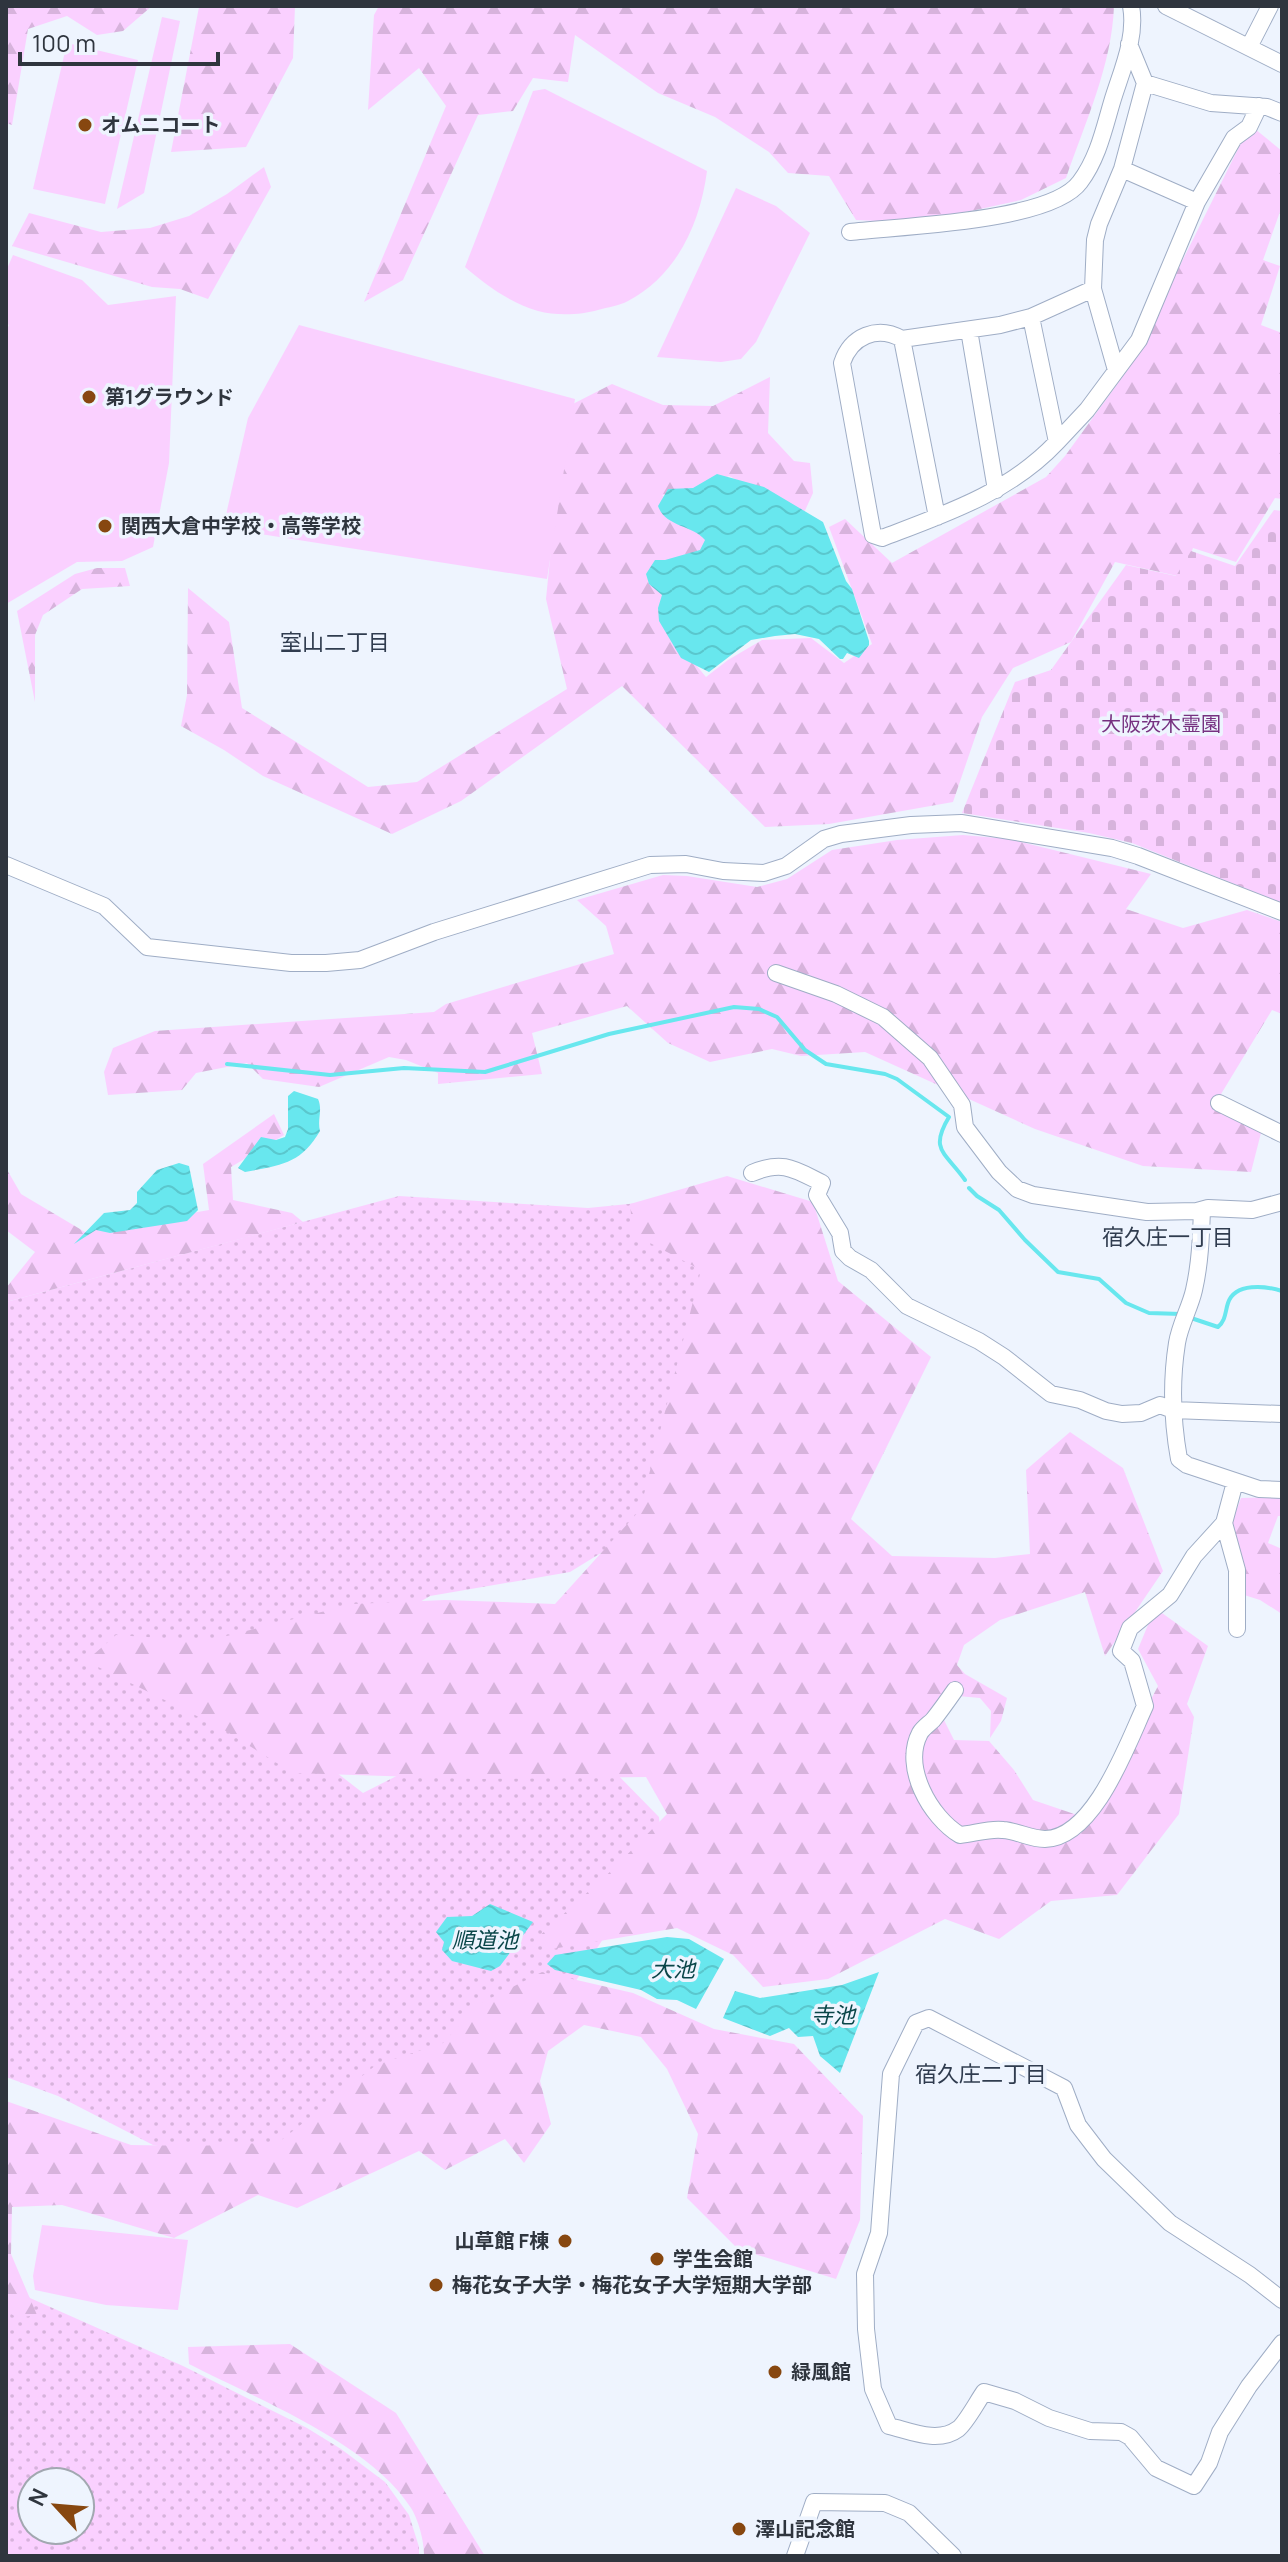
<svg xmlns="http://www.w3.org/2000/svg" width="1288" height="2562" viewBox="0 0 1288 2562" font-family="Manrope,'Noto Sans JP',sans-serif">
<style>
.grass{fill:url(#grass-dots);fill-rule:evenodd}
.forest{fill:url(#forest-firs)}
.cemetery{fill:url(#cemetery-stones)}
.garden{fill:#fad0ff}
.water{fill:url(#water-waves)}
.lines{fill:none;stroke-linecap:round;stroke-linejoin:round}
.stream{stroke:#68e7ee;stroke-width:4}
.minor-casing{stroke:#9fadc5;stroke-width:18}
.minor{stroke:#fff;stroke-width:16}
.poi-dot{fill:#874710;stroke:#eef4fe;stroke-width:3}
.labels{text-anchor:middle;stroke-width:7;stroke-linejoin:round;paint-order:stroke}
.poi-label{font-size:20px;font-weight:bold;fill:#2f353e;stroke:#eef4fe;text-anchor:start}
.park-label{font-size:20px;fill:#763180;stroke:#eef4fe}
.neighbourhood-label{font-size:22px;fill:#303c4f;stroke:#eef4fe}
.water-label{font-size:22px;font-style:italic;fill:#094548;stroke:#eef4fe}
</style>
<defs>
<pattern id="grass-dots" width="8" height="8" patternUnits="userSpaceOnUse" patternTransform="scale(2)"><rect width="8" height="8" fill="#fad0ff"/><path d="M2 2h.1M6 6h.1" fill="none" stroke="#d7b3dc" stroke-width="1.8" stroke-linecap="round"/></pattern>
<pattern id="forest-firs" width="22" height="20" patternUnits="userSpaceOnUse" patternTransform="scale(2)"><rect width="22" height="20" fill="#fad0ff"/><path d="M5 1l3.5 6h-7zM16 11l3.5 6h-7z" fill="#d7b3dc"/></pattern>
<pattern id="cemetery-stones" width="16" height="16" patternUnits="userSpaceOnUse" patternTransform="scale(2)"><rect width="16" height="16" fill="#fad0ff"/><path d="M2 7V4a2 2 0 0 1 4 0v3zM10 15v-3a2 2 0 0 1 4 0v3z" fill="#d7b3dc"/></pattern>
<pattern id="water-waves" width="16" height="10" patternUnits="userSpaceOnUse" patternTransform="scale(2)"><rect width="16" height="10" fill="#68e7ee"/><path d="M0 5q4-4 8 0t8 0" fill="none" stroke="#5ac7cd"/></pattern>
</defs>
<rect width="100%" height="100%" fill="#eef4fe"/>
<path class="grass" d="M760 1191 640 1529 570 1572 430 1596 366 1634 293 1739 363 1793 446 1751 610 1767 659 1817 662 1848 557 2010 281 2156H212L153 2145 58 2096 6 2077V1302L399 1196 588 1208Z
M6 2272 30 2298 183 2366 307 2428 341 2449 385 2482 409 2515 419 2547V2556H6ZM32 2482H80V2530H32Z"/>
<path class="forest" d="M6 6H152L123 31 97 35 67 16 28 29 12 125 6 123Z
M195 6H295L293 58 246 147 171 152 199 7Z
M379 6H1114C1112 65 1085 123 1066 178L1021 200 971 211 899 222 856 220 829 176 788 173 769 152 715 117 658 93 575 35 568 82 533 78 513 111 478 115 403 280 364 302 446 106 419 68 368 110 374 15Z
M1255 129 1282 151V206L1263 260 1280 266 1261 325 1282 333V499L1275 498 1236 562 1193 548 1182 577 1115 562 1071 642 1013 668 982 717 953 802 829 824 765 827 622 686 461 801 392 834 263 776 224 750 181 726 187 695 188 588 229 622 242 708 368 787 417 782 567 689 546 599 565 408 612 384 663 405 713 406 770 377 768 433 794 461 810 463 813 493 803 515H772L779 496H769L729 476 694 498 662 495 714 544 673 597 662 624 706 677 728 660 762 640 811 638 844 663 872 644 829 527 845 519 892 563 1046 477 1065 456 1129 368 1242 141Z
M264 167 271 187 208 299 180 289 152 287 12 246 29 213 101 232 150 228 189 216 227 194Z
M97 568H125L130 586 82 589 43 615 35 635V702L17 611 75 574Z
M963 835 1009 839 1151 874 1126 909 1183 928 1247 910 1282 922V1014L1272 1010 1215 1104 1262 1129 1251 1172 1143 1166 1035 1129 865 1052 801 1056 772 1049 710 1062 668 1043 627 1006 532 1033 542 1074 438 1084V1073L406 1060 389 1057 319 1087 263 1079 247 1063 196 1073 182 1090 108 1095 104 1072 113 1048 155 1031 434 1012 446 1004 614 954 606 926 577 900 663 875 687 876 757 887 787 879 832 850 897 840Z
M274 1114 284 1135 231 1167 233 1200 292 1213 303 1222 6 1302V1288L35 1252 6 1230V1168L21 1194 85 1232 209 1210 203 1164Z
M727 1176 813 1202 838 1281 931 1357 851 1519 892 1556 995 1558 1030 1554 1026 1470 1070 1432 1123 1468 1163 1571 1105 1656 1085 1592 1000 1620 964 1645 957 1665 965 1674 1007 1698 1001 1721 990 1738 991 1711 980 1698 958 1696 943 1718 954 1740 989 1741 1014 1770 1033 1800 1089 1819 1158 1686 1138 1649 1155 1608 1208 1646 1187 1704 1194 1717 1179 1814 1117 1895 1051 1901 999 1939 945 1919 828 1979 763 1987 733 1955 677 1928 552 1949 535 1940 611 1871 667 1814 646 1777 478 1779 293 1773 221 1728 86 1661 116 1635 207 1641 353 1604 445 1600 555 1604 640 1510 701 1270 633 1234 630 1204Z
M1282 1497V1516H1278L1268 1543 1282 1549V1614L1260 1600 1241 1594 1229 1530 1241 1498Z
M542 1972 633 1993 714 2029 794 2044 863 2116 860 2220 836 2279 738 2249 687 2198 698 2134 667 2069 641 2037 584 2025 548 2051 540 2081 551 2124 524 2163 505 2139 445 2170 419 2151 297 2208 258 2195 174 2238 62 2205 12 2207 11 2254 37 2315 17 2318 6 2310V2101L131 2145 198 2146 279 2142 376 2065 443 2043 479 2004Z
M290 2344 396 2413 485 2556H424C424 2541 419 2521 411 2508 370 2443 257 2399 189 2364L188 2347Z"/>
<path class="cemetery" d="M1274 510 1282 511V903L1132 843 1089 833 962 813 1015 682 1051 670 1126 565 1176 576 1191 551 1235 566Z"/>
<path class="garden" d="M162 17 180 21 144 193 117 209Z
M67 43 138 60 105 204 33 189Z
M545 89 707 171C700 224 677 275 628 301 619 306 608 307 598 310 581 315 556 316 538 311 510 303 486 285 465 267L533 91Z
M736 188 776 206 810 233 756 342 741 359 721 362 657 357Z
M13 255 82 280 108 305 176 296 169 463 153 547 122 561 77 562 6 604V331L9 325 6 323V271Z
M299 325 575 399 547 579 223 528 248 418Z
M42 2225 188 2240 178 2310 106 2305 35 2290 33 2276Z"/>
<path class="water" d="M717 474 764 487 823 522 846 581 852 589 869 641V645L859 658 847 653 843 659H840L819 639 795 634 775 636 751 640 709 672 681 658 659 621 658 608 662 595 649 584 646 574 655 560H665L700 550 705 540C693 525 665 527 658 506L668 489 693 488Z
M294 1091 318 1099C323 1110 317 1119 320 1131 301 1164 281 1165 245 1172L238 1168 261 1137 276 1140 285 1137 288 1129V1096Z
M179 1163 189 1166 198 1210 187 1221 110 1233 96 1230 74 1244 104 1213 130 1210 137 1203V1192L157 1170Z
M490 1904 533 1922 500 1966 491 1971 452 1961 442 1950 444 1942 436 1932 447 1917 472 1916Z
M667 1937 689 1939 724 1959 696 2009 677 2000 657 1999 641 1990 555 1970 547 1964 555 1955Z
M879 1972 840 2073 820 2056 813 2036 798 2037 789 2028 770 2036 723 2018 735 1991 760 1998 842 1985Z"/>
<g class="lines">
<path class="stream" d="M227 1064 330 1075 404 1068 485 1072 609 1034 734 1007 759 1009 777 1017 805 1050 826 1064 885 1074 897 1079 949 1117C929 1150 945 1152 965 1180
M969 1188 977 1196 999 1210 1025 1240 1058 1272 1099 1279 1126 1303 1149 1313 1181 1314
M1191 1318 1218 1327C1226 1320 1225 1312 1228 1303 1235 1282 1266 1286 1282 1291"/>
<defs>
<path id="minor" d="M1166 6 1282 64
M1249 47 1270 6
M1145 83 1211 103 1267 107 1282 113
M1122 169 1197 202
M850 232C901 226 1051 222 1080 182 1098 158 1104 129 1112 102 1121 72 1137 38 1131 6
M1031 317 1057 442C1009 493 945 514 882 538L873 535 842 363C851 336 877 325 902 339L1000 325Z
M1031 317 1093 289
M969 330 996 490
M902 339 937 517
M1116 370 1093 289 1095 240 1099 224 1122 169 1145 83 1129 44
M1057 442 1087 410 1139 340 1197 202 1234 138 1249 127 1259 106
M6 865 104 906 147 947 291 963H326L360 960 434 932 650 865 686 864 723 871 764 873 786 866 824 839 841 834 911 825 961 823 1112 848 1138 856 1282 912
M776 973 836 994 883 1017 930 1058 962 1105 965 1127 999 1172 1017 1189 1033 1195 1147 1212 1197 1211 1208 1208 1252 1210 1282 1202
M1219 1103 1282 1134
M752 1173C783 1160 794 1169 822 1183L817 1195 840 1233 843 1251 850 1258 871 1270 907 1306 979 1341 1004 1357 1051 1394 1080 1400 1106 1411 1122 1414 1141 1413 1160 1405 1173 1410 1282 1414
M1202 1210C1201 1237 1200 1264 1194 1290 1190 1308 1180 1324 1177 1343 1171 1381 1172 1420 1179 1459L1187 1465 1259 1489 1282 1490
M1224 1523 1237 1570V1629
M955 1690C948 1700 941 1710 933 1720 929 1724 923 1728 920 1733 902 1767 930 1817 960 1835 973 1834 990 1828 1003 1830 1018 1831 1030 1839 1045 1839 1094 1838 1127 1745 1145 1706L1132 1661 1121 1651 1130 1628 1170 1595 1194 1556 1224 1523 1235 1482
M1282 2300 1250 2275 1170 2223 1104 2159 1078 2125 1064 2088 929 2018 916 2023 891 2074 879 2233 865 2274 866 2329 873 2389 889 2426C910 2431 938 2444 958 2429 966 2423 977 2402 984 2392L1015 2401 1049 2418 1090 2431 1121 2432 1130 2437 1156 2468 1194 2486 1209 2463 1220 2432 1249 2386 1282 2343
M795 2556 814 2502 885 2503 909 2513 953 2556"/>
</defs>
<use href="#minor" class="minor-casing"/>
<use href="#minor" class="minor"/>
</g>
<g class="poi-dot">
<circle cx="85" cy="125" r="8"/>
<circle cx="89" cy="397" r="8"/>
<circle cx="105" cy="526" r="8"/>
<circle cx="565" cy="2241" r="8"/>
<circle cx="657" cy="2259" r="8"/>
<circle cx="436" cy="2285" r="8"/>
<circle cx="775" cy="2372" r="8"/>
<circle cx="739" cy="2529" r="8"/>
</g>
<g class="labels">
<g class="poi-label">
<text x="101" y="132">オムニコート</text>
<text x="105" y="404">第1グラウンド</text>
<text x="121" y="533">関西大倉中学校・高等学校</text>
<text x="549" y="2248" text-anchor="end">山草館 F棟</text>
<text x="673" y="2266">学生会館</text>
<text x="452" y="2292">梅花女子大学・梅花女子大学短期大学部</text>
<text x="791" y="2379">緑風館</text>
<text x="755" y="2536">澤山記念館</text>
</g>
<g class="park-label">
<text x="1161" y="731">大阪茨木霊園</text>
</g>
<g class="neighbourhood-label">
<text x="335" y="650">室山二丁目</text>
<text x="1168" y="1245">宿久庄一丁目</text>
<text x="981" y="2082">宿久庄二丁目</text>
</g>
<g class="water-label">
<text x="485" y="1948">順道池</text>
<text x="673" y="1977">大池</text>
<text x="833" y="2023">寺池</text>
</g>
</g>
<rect width="1288" height="2562" fill="none" stroke="#2f353e" stroke-width="16"/>
<g transform="translate(56 2506) rotate(296)"><circle r="38" fill="#eef4fe" stroke="#a2a8b1" stroke-width="2"/>
<path d="M0-6L14 30L0 20L-14 30Z" fill="#874710"/>
<text y="-12" font-size="22" font-weight="bold" text-anchor="middle" fill="#2f353e">N</text>
</g>
<path d="M20 52v12h198v-12" fill="none" stroke="#2f353e" stroke-width="4"/>
<text x="32" y="52" font-size="24" fill="#2f353e" stroke="#eef4fe" stroke-width="6" paint-order="stroke">100 m</text>
</svg>
